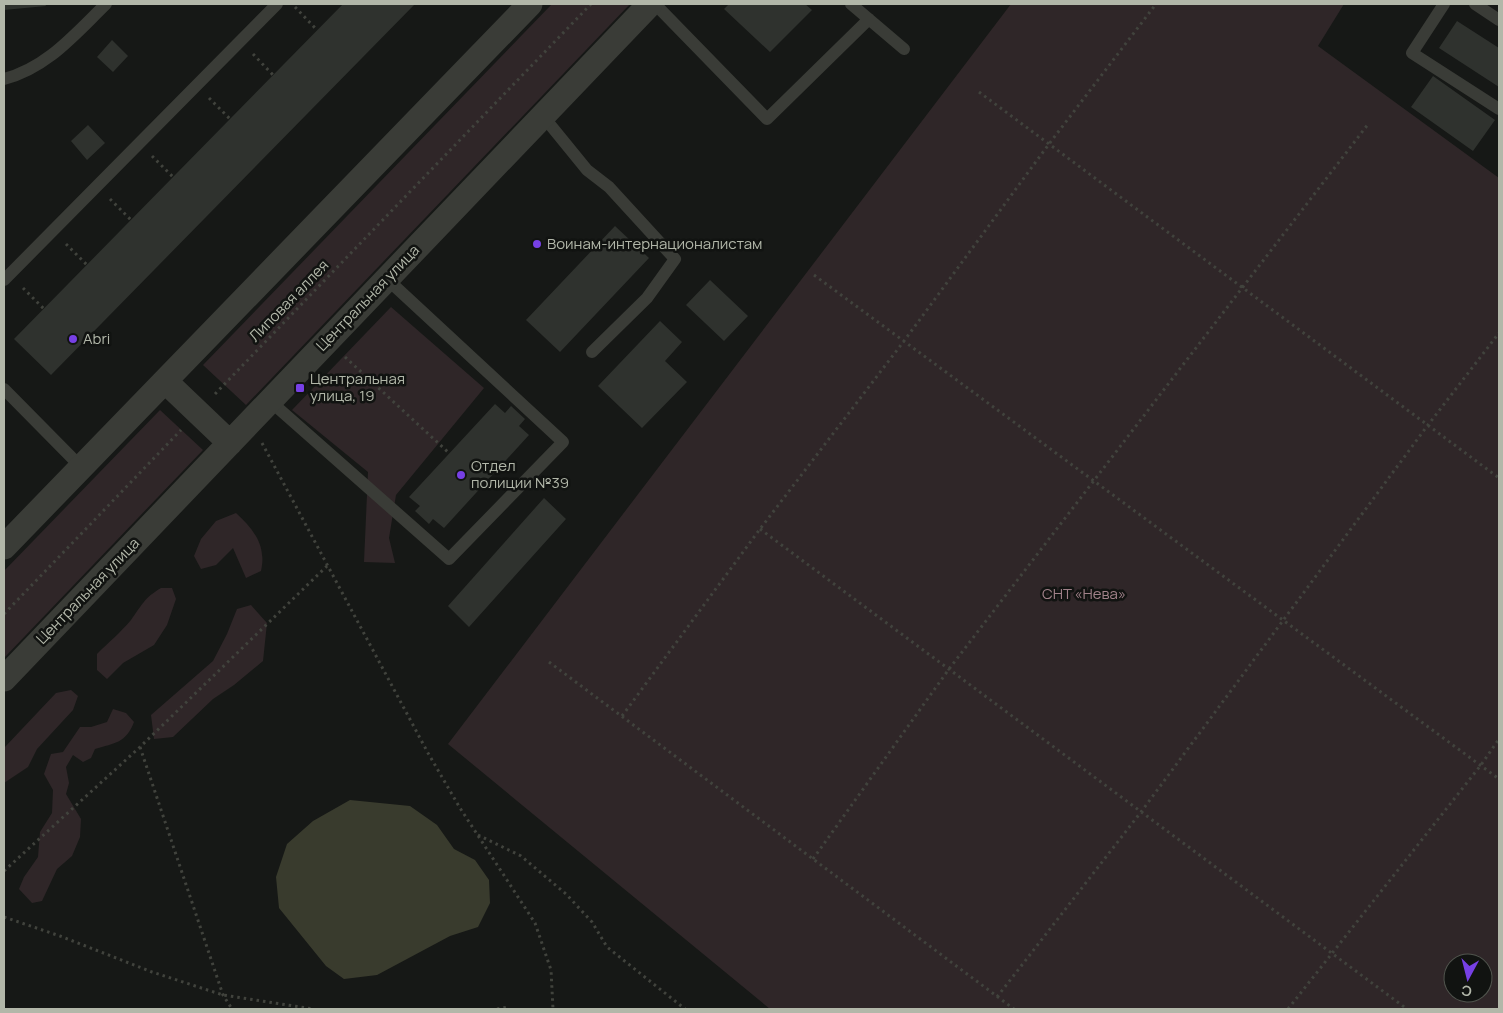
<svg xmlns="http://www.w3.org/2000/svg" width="1503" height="1013" viewBox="0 0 1503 1013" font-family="Manrope,sans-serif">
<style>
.green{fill:#2f2628;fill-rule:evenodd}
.water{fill:#393b2d}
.building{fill:#2f322e}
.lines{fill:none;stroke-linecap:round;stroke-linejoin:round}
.path{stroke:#41433d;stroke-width:3;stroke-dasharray:2.5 4;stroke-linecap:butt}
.lane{stroke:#3a3c37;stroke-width:12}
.street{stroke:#3a3c37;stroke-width:25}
.poi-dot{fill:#7740e5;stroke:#111311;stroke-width:2}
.labels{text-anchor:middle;stroke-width:5;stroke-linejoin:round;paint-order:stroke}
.poi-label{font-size:15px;fill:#b2b7a9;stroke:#111311;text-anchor:start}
.street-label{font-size:15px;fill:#b2b7a9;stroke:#111311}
.park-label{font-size:15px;fill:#a08189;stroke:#111311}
</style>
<rect width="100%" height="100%" fill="#161816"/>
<path class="green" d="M552 4H630L246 405 203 365Z
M1011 4H1344L1318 46 1499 178V1009H770L448 744ZM1453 963H1483V993H1453Z
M391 307 484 388 396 495 389 538 395 563 364 562 368 472 292 410Z
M160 410 203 450 4 658V571Z
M236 513C248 524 261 538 262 555 263 560 262 566 261 571L246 578 233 548 216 565 201 569 194 556 201 539 216 521Z
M161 588H172L176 599 167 625 154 645 123 663 107 679 97 670V654C108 643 121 632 131 620 142 605 144 598 161 588Z
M251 605 267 623 263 661 234 685 213 699 173 737 154 739 151 715 213 661 227 634 237 609Z
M71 690 78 696 73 710 37 749 28 767 4 783V748L56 693Z
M113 709 126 713 134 722C126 743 115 743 95 749L91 758 83 762 73 755 66 767 69 783 66 794 81 819 80 837 72 856 57 869 42 901 32 903 19 889 24 877 38 857 40 832 52 813 53 790 44 774 51 754 63 752 80 727H91L107 722Z"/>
<path class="water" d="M350 800 410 806 437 825 454 849 475 860 489 880 490 903 478 927 450 936 377 975 344 979 326 966 279 908 276 877 287 844 313 821Z"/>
<path class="building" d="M4 4H45L46 6 4 10Z
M343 4H415L51 375 14 339Z
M729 4H805L812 10 770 52 724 9Z
M1457 21 1499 48V87L1439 48Z
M112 40 128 56 113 72 97 57Z
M1433 76 1495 120 1473 151 1411 107Z
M88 125 105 143 87 160 71 141Z
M615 226 649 258 560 352 526 320Z
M710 280 748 316 724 341 686 305Z
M660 321 682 342 665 361 687 382 642 428 598 386Z
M495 404 505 413 511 406 525 419 519 426 529 435 444 528 433 519 429 524 415 511 420 506 409 497Z
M544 498 566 519 469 627 448 606Z"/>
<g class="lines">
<path class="path" d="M295 7 317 30
M253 54 273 75
M979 92 1499 478
M209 98 230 119
M152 156 173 177
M110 199 131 220
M66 244 87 265
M814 275 1499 779
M23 288 44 309
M345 357 449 453
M215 394 591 4
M262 443 428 753 460 808 535 923 551 970 553 1009
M760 529 1407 1009
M4 614 181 430
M549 662 1014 1009
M622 716 760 529 904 341 1049 144 1156 4
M140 747 223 995 232 1009
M478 835 521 856 566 894 592 922 607 947 685 1009
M813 859 949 669 1369 123
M4 871 140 747 327 566
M4 917 60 936 152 972 223 995 313 1009
M997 997 1141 812 1428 425 1499 333
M497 1009 508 1007
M1288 1009 1481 765 1499 739"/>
<path class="lane" d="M655 4 767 119 869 19
M851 4 904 49
M1444 4 1412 53 1499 109
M1475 4 1499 20
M4 79C47 68 75 34 106 4
M543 116 587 170 609 187 675 259 647 298 592 352
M4 280 277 4
M4 389 81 467
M270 401 449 559 563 442 387 279"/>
<path class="street" d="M165 381 230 443
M4 547 530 4
M4 679 650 4"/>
</g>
<g class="poi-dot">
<circle cx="537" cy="244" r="5"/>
<circle cx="73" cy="339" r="5"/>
<rect x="295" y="383" width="10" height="10" rx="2.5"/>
<circle cx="461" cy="475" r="5"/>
</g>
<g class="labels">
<g class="poi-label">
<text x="547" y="249">Воинам-интернационалистам</text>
<text x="83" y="344">Abri</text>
<text x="310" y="384">Центральная<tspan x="310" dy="17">улица, 19</tspan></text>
<text x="471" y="471">Отдел<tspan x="471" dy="17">полиции №39</tspan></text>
</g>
<g class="street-label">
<text transform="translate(368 298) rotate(-46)" y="5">Центральная улица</text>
<text transform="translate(289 301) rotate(-46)" y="5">Липовая аллея</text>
<text transform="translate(88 591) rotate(-46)" y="5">Центральная улица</text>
</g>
<g class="park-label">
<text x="1084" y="599">СНТ «Нева»</text>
</g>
</g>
<rect width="1503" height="1013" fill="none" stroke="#b2b7a9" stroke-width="10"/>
<g transform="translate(1468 978) rotate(187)"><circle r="24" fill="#111311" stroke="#51554e"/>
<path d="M0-4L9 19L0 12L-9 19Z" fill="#7740e5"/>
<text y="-8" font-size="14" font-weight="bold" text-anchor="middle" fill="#b2b7a9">С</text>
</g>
</svg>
